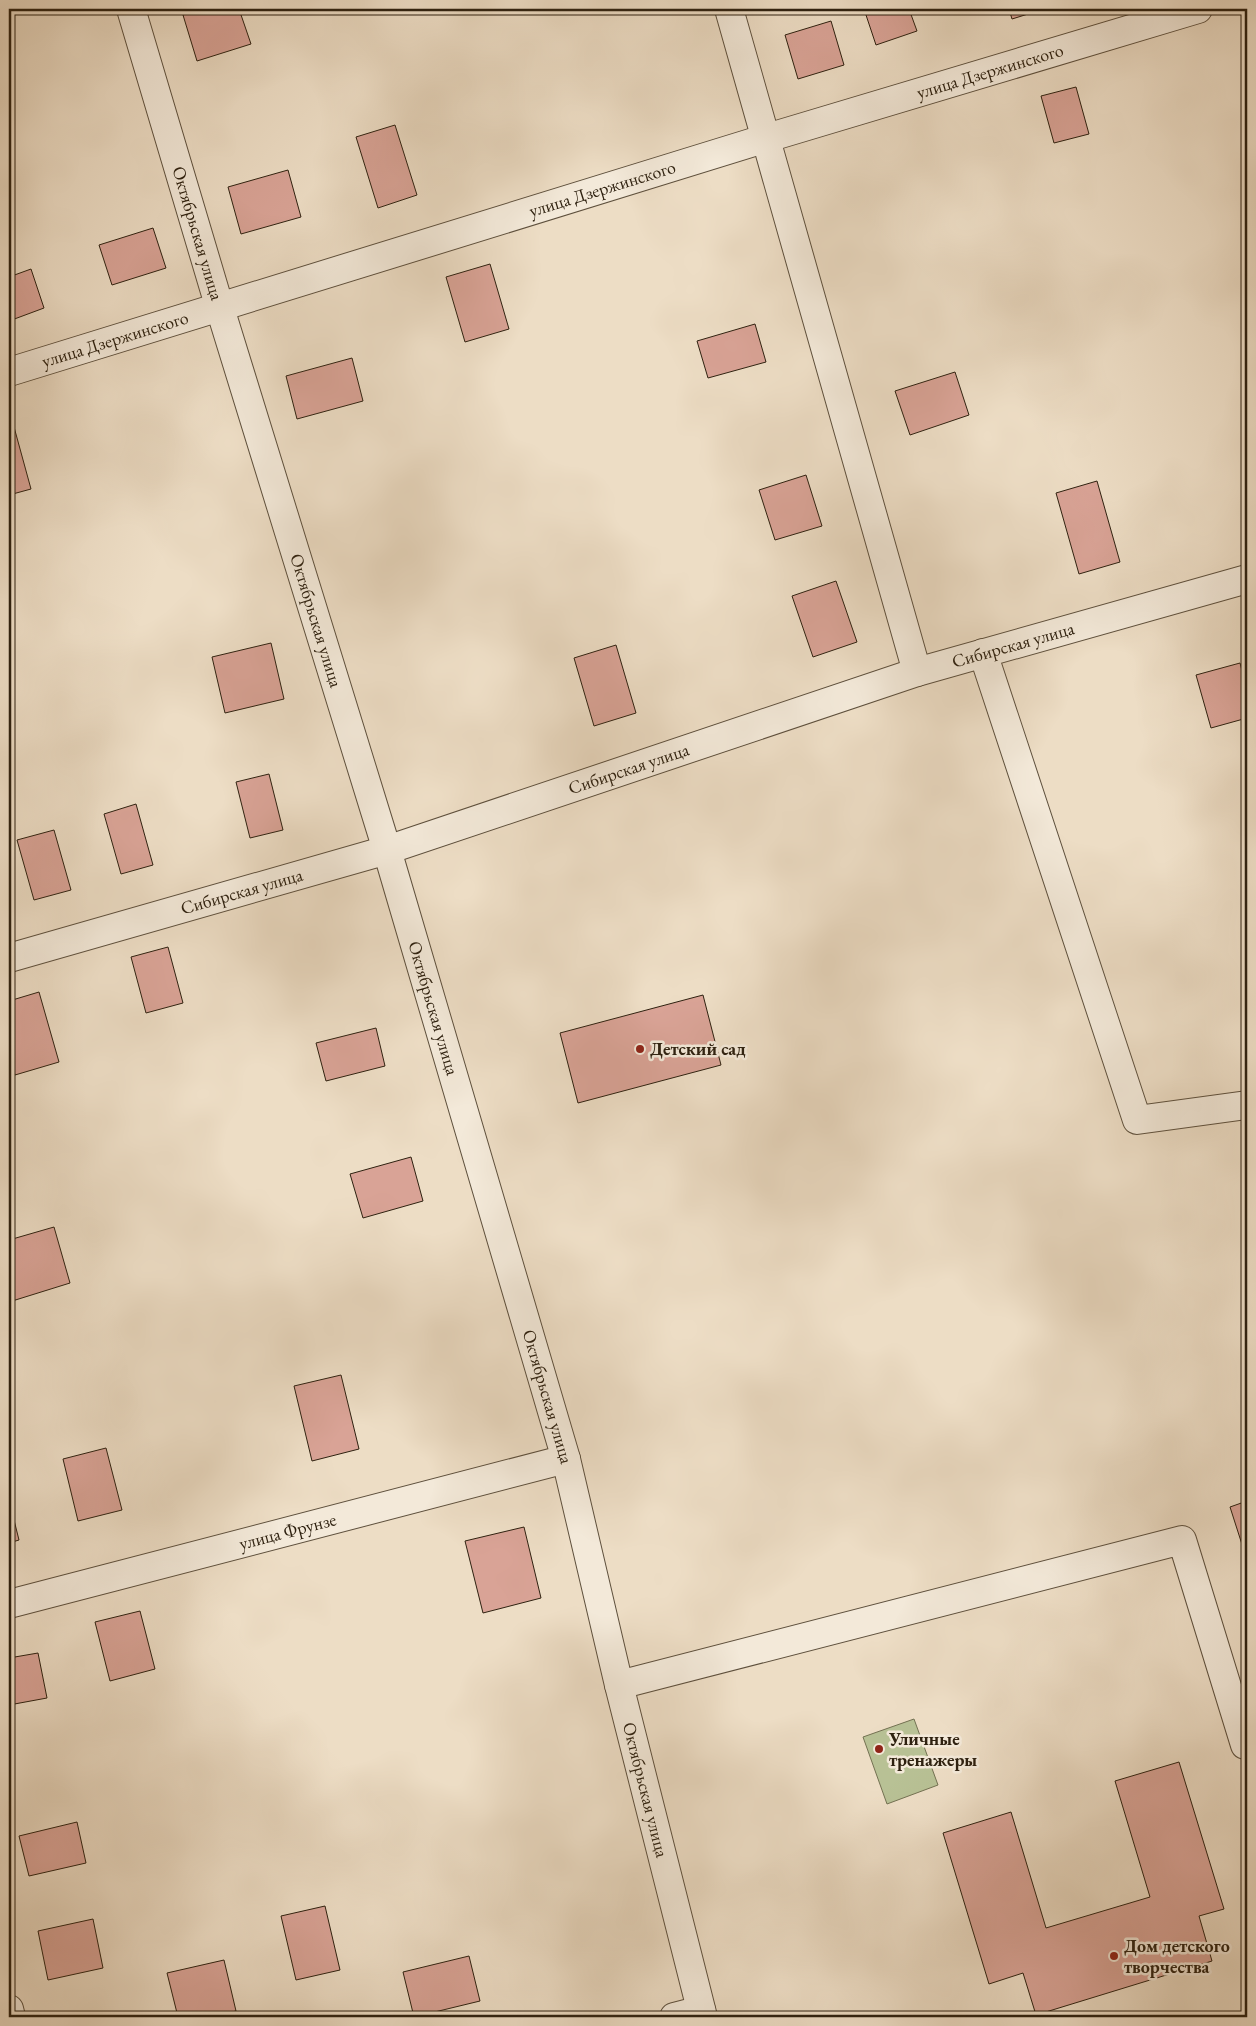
<svg xmlns="http://www.w3.org/2000/svg" width="1256" height="2026" viewBox="0 0 1256 2026" font-family="'EB Garamond',serif">
<style>
.green{fill:#b8c195;stroke:#737152}
.building{fill:#d9a396;stroke:#2e2110}
.lines{fill:none;stroke-linecap:round;stroke-linejoin:round}
.minor-casing{stroke:#5e503d;stroke-width:30}
.minor{stroke:#f3e9d9;stroke-width:28}
.poi-dot{fill:#8f2418;stroke:#f3e9d9;stroke-width:2}
.labels{text-anchor:middle;stroke-width:5;stroke-linejoin:round;paint-order:stroke}
.street-label{font-size:18px;fill:#2e2110;stroke:#f3e9d9}
.poi-label{font-size:18px;font-weight:bold;fill:#2e2110;stroke:#f3e9d9;text-anchor:start}
</style>
<rect width="100%" height="100%" fill="#edddc5"/>
<filter id="stains"><feTurbulence type="fractalNoise" baseFrequency=".004" numOctaves="4"/><feColorMatrix values="0 0 0 0 .2 0 0 0 0 .09 0 0 0 0 .02 0 0 0 .5 -.17"/></filter>
<radialGradient id="worn" r=".72"><stop offset=".6" stop-color="#630" stop-opacity="0"/><stop offset="1" stop-color="#630" stop-opacity=".3"/></radialGradient>
<path class="green" d="M914 1719 938 1785 887 1804 863 1737Z"/>
<path class="building" d="M202 9H239L251 44 197 61 183 15Z
M864 9H909L917 31 876 45Z
M1009 9H1044L1012 19Z
M831 21 844 65 798 79 785 35Z
M1247 37V58L1242 39Z
M1076 87 1089 134 1054 143 1041 96Z
M395 125 417 195 378 208 356 137Z
M288 170 301 217 241 234 228 187Z
M153 228 166 268 112 285 99 245Z
M490 264 509 329 465 342 446 277Z
M31 269 44 308 9 321V277Z
M755 324 766 362 708 378 697 341Z
M352 358 363 401 297 419 286 376Z
M955 372 969 415 910 435 895 391Z
M11 416 31 489 9 495V417Z
M806 475 822 526 775 540 759 490Z
M1097 481 1120 562 1079 574 1056 493Z
M836 581 857 642 813 657 792 596Z
M271 643 284 699 225 713 212 657Z
M616 645 636 713 594 726 574 658Z
M1240 663 1247 690V718L1211 728 1196 675Z
M269 774 283 830 250 838 236 782Z
M136 804 153 865 121 874 104 814Z
M54 830 71 890 34 900 17 840Z
M168 947 183 1003 146 1013 131 957Z
M39 992 59 1062 15 1075 9 1054V1001Z
M703 995 721 1065 578 1103 560 1033Z
M376 1028 385 1066 326 1081 316 1043Z
M411 1157 423 1201 363 1218 350 1174Z
M54 1227 70 1283 9 1302V1240Z
M341 1375 359 1449 312 1461 294 1386Z
M106 1448 122 1510 78 1521 63 1459Z
M9 1500 19 1540 9 1543Z
M1247 1501V1560L1230 1507Z
M524 1527 541 1598 483 1613 465 1541Z
M140 1611 155 1669 110 1681 95 1622Z
M38 1653 47 1698 9 1705V1658Z
M1179 1762 1224 1909 1199 1916 1212 1961 1036 2015 1023 1973 989 1984 943 1833 1011 1812 1046 1928 1150 1897 1115 1781Z
M77 1822 86 1863 29 1876 19 1836Z
M325 1906 340 1970 296 1980 281 1916Z
M93 1919 103 1968 48 1980 38 1931Z
M469 1956 480 2001 414 2017 403 1972Z
M224 1960 236 2011 207 2017H178L167 1973Z"/>
<g class="lines">
<defs>
<g id="minor">
<path id="s1" d="M131 9 219 305 387 850 566 1459 619 1685 703 2017"/>
<path d="M729 9 917 672"/>
<path id="s2" d="M9 372 767 138 1198 9"/>
<path d="M983 653 1137 1120 1247 1105"/>
<path id="s3" d="M9 958 387 850 917 672 1247 579"/>
<path id="s4" d="M9 1604 566 1459"/>
<path d="M619 1685 1182 1540 1245 1745"/>
<path d="M9 2009 11 2017"/>
<path d="M674 2017 701 2010"/>
</g>
</defs>
<use href="#minor" class="minor-casing"/>
<use href="#minor" class="minor"/>
</g>
<g class="poi-dot">
<circle cx="640" cy="1049" r="5"/>
<circle cx="879" cy="1749" r="5"/>
<circle cx="1114" cy="1956" r="5"/>
</g>
<g class="labels">
<g class="street-label">
<text dy="6" stroke="none"><textPath href="#s2" startOffset="1026">улица Дзержинского</textPath></text>
<text dy="6" stroke="none"><textPath href="#s2" startOffset="621">улица Дзержинского</textPath></text>
<text dy="6" stroke="none"><textPath href="#s1" startOffset="234">Октябрьская улица</textPath></text>
<text dy="6" stroke="none"><textPath href="#s2" startOffset="111">улица Дзержинского</textPath></text>
<text dy="6" stroke="none"><textPath href="#s1" startOffset="639">Октябрьская улица</textPath></text>
<text dy="6" stroke="none"><textPath href="#s3" startOffset="1052">Сибирская улица</textPath></text>
<text dy="6" stroke="none"><textPath href="#s3" startOffset="648">Сибирская улица</textPath></text>
<text dy="6" stroke="none"><textPath href="#s3" startOffset="242">Сибирская улица</textPath></text>
<text dy="6" stroke="none"><textPath href="#s1" startOffset="1044">Октябрьская улица</textPath></text>
<text dy="6" stroke="none"><textPath href="#s1" startOffset="1449">Октябрьская улица</textPath></text>
<text dy="6" stroke="none"><textPath href="#s4" startOffset="288">улица Фрунзе</textPath></text>
<text dy="6" stroke="none"><textPath href="#s1" startOffset="1854">Октябрьская улица</textPath></text>
</g>
<g class="poi-label">
<text x="650" y="1055">Детский сад</text>
<text x="889" y="1745">Уличные<tspan x="889" dy="21">тренажеры</tspan></text>
<text x="1124" y="1952">Дом детского<tspan x="1124" dy="21">творчества</tspan></text>
</g>
</g>
<rect width="1256" height="2026" fill="none" stroke="#edddc5" stroke-width="30"/>
<rect x="10" y="10" width="1236" height="2006" fill="none" stroke="#2e2110" stroke-width="2.5"/>
<rect x="15" y="15" width="1226" height="1996" fill="none" stroke="#2e2110"/>
<rect width="100%" height="100%" filter="url(#stains)"/>
<rect width="100%" height="100%" fill="url(#worn)"/>
</svg>
